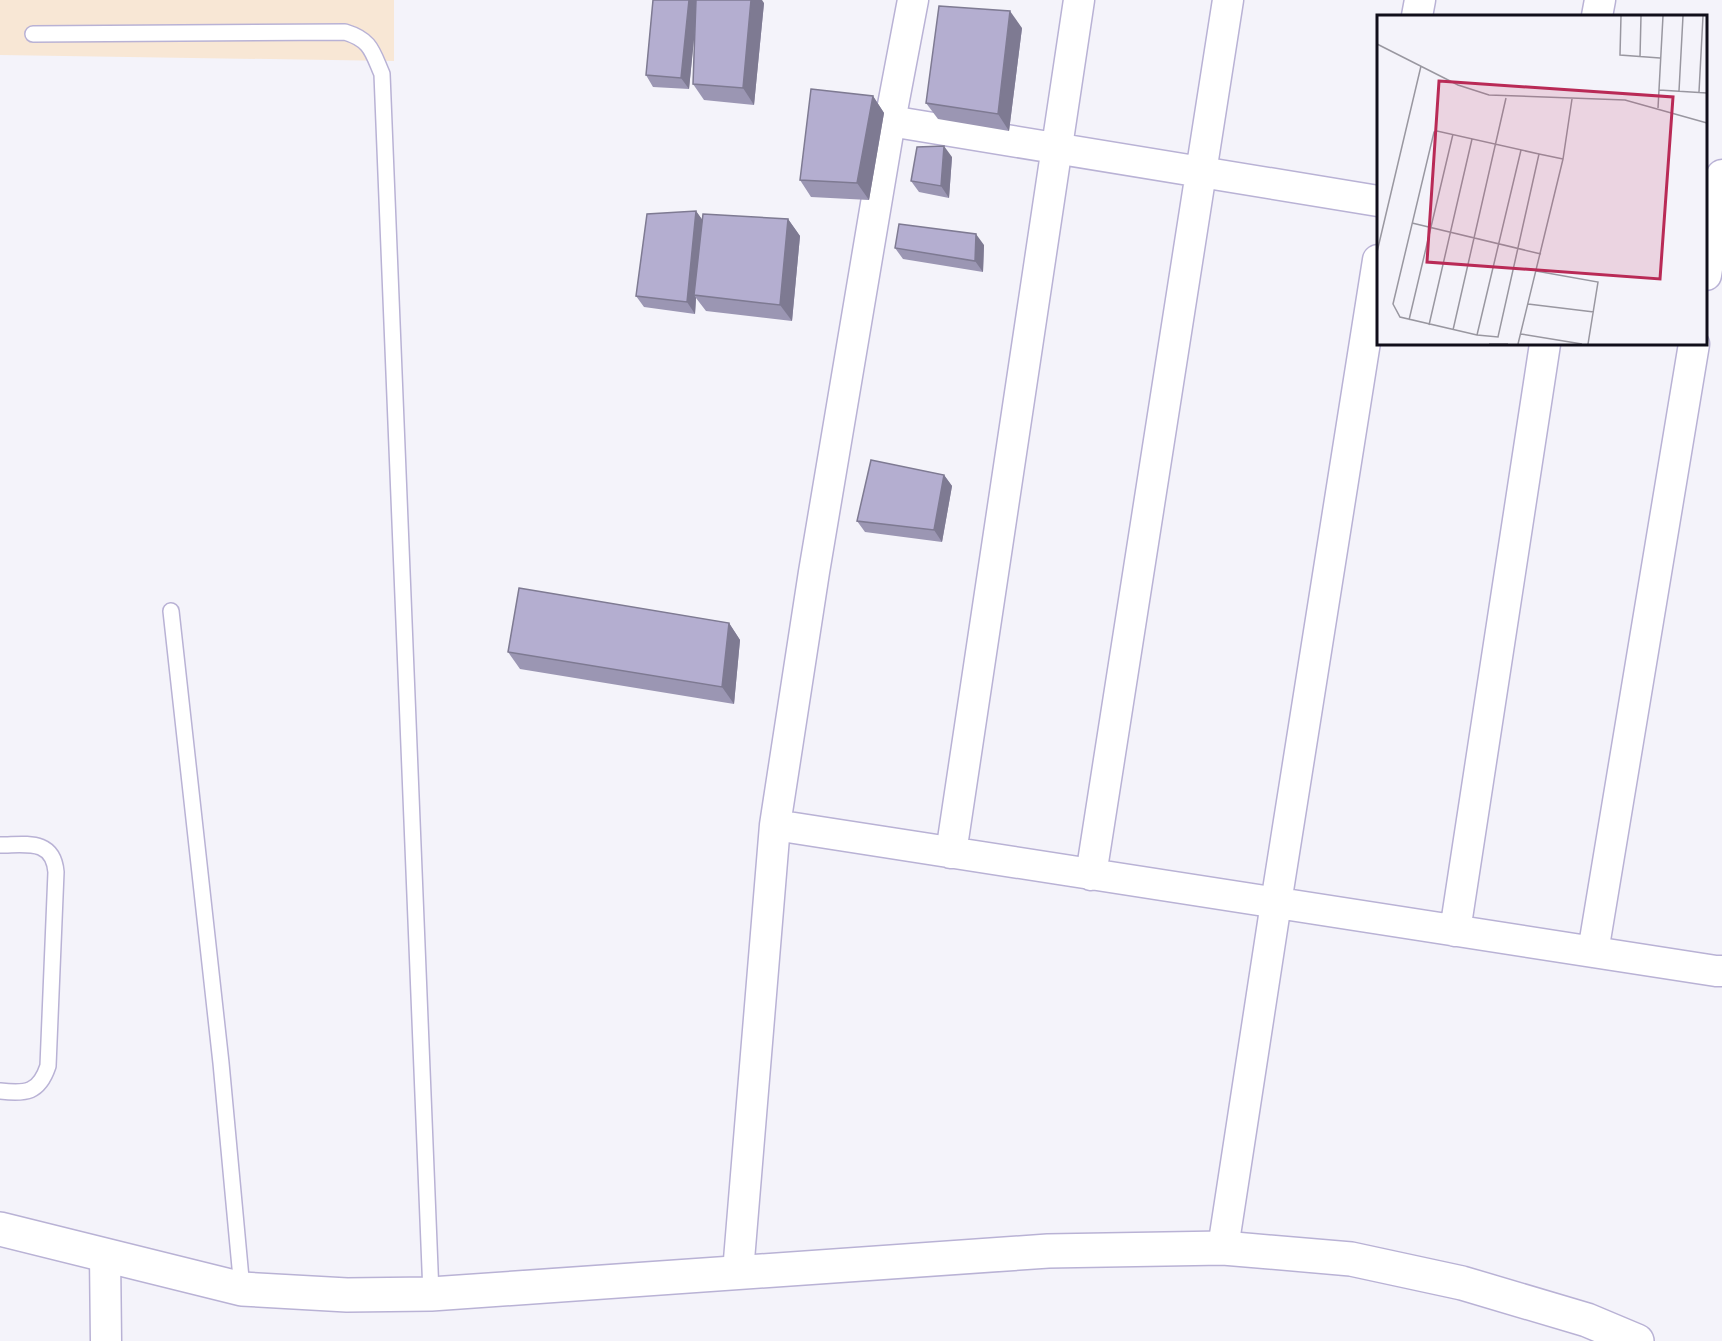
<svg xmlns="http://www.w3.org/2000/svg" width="1722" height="1341" viewBox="0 0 1722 1341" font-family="'Public Sans',sans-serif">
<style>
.industrial{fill:#f8e7d5}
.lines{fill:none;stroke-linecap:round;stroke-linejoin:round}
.lane-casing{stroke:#b9b2d5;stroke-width:18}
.street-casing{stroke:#b9b2d5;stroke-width:33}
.secondary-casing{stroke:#b9b2d5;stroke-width:36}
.lane{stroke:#fff;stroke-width:15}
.street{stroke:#fff;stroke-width:30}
.secondary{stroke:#fff;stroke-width:33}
.wall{fill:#9b96b3}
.shaded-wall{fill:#7e7a92}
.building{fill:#b4aed0;stroke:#7e7a92;stroke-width:1.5}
.inset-road{fill:none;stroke:#9997a0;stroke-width:1.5}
.view{fill:#b92a56;fill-opacity:0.15;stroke:#b92a56;stroke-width:3}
.inset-edge{fill:none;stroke:#100e1a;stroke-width:3}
</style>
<rect width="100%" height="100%" fill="#f4f3fa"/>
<path class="industrial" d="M0 0H394V61L0 55Z"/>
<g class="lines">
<defs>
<path id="lane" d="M33 34 345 32C371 40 372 51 382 74L431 1294
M171 611 221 1063 242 1289
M0 845C25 845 53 838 56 872L48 1066C39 1093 26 1094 0 1091"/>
<path id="street" d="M1417 16 1420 0
M1597 16 1600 0
M890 121 1378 201
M1706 275 1722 175
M775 825 1716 971H1722
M951 853 1079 0
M1091 875 1228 0
M1455 931 1545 344
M1593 952 1694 344
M1223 1248 1276 903 1378 260
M105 1255 106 1341
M738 1272 775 825 814 572 890 121 913 0"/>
<path id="secondary" d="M0 1229 242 1289 347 1295 431 1294 1048 1251 1223 1248 1351 1259 1462 1283 1587 1320 1637 1341"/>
</defs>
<use href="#lane" class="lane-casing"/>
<use href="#street" class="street-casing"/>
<use href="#secondary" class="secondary-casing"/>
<use href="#lane" class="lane"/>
<use href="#street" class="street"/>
<use href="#secondary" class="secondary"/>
</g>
<path class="wall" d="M653 0 764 3 754 105 704 100 693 84 695 27 689 89 653 87 646 75Z
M1022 28 1009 131 938 119 926 103Z
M873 96 884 113 869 200 811 197 800 180Z
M952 157 949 198 919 192 911 181Z
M696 211 702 220 788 219 800 236 792 321 706 311 696 298 695 314 644 307 636 296Z
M984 245 983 272 903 259 895 248Z
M944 475 952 486 942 542 865 532 857 521Z
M729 623 740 640 734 704 520 669 508 652Z"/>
<path class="shaded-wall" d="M689 0H698L689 89 681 78Z
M751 0H762L764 3 754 105 743 88Z
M1010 11 1022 28 1009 131 998 114Z
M873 96 884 113 869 200 857 183Z
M944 146 952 157 949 198 941 186Z
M696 211 704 222 694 295 696 298 695 314 687 302Z
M788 219 800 236 792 321 780 305Z
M976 234 984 245 983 272 975 261Z
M944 475 952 486 942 542 934 530Z
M729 623 740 640 734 704 722 687Z"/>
<path class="building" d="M653 0H689L681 78 646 75Z
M696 0H751L743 88 693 84Z
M939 6 1010 11 998 114 926 103Z
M811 89 873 96 857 183 800 180Z
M944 146 941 186 911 181 917 147Z
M696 211 687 302 636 296 647 214Z
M703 214 788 219 780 305 694 295Z
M899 224 976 234 975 261 895 248Z
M871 460 944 475 934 530 857 521Z
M519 588 729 623 722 687 508 652Z"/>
<g transform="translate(1377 15)">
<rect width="330" height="330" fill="#f4f3fa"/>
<path class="inset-road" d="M244 1 243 40 283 43M0 29 81 70 112 80 248 85 330 108M263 42 264 1M282 75 330 78M302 76 306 1M322 77 326 1M281 93 286 1M162 139 121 322 100 320 23 302 16 289 57 117 60 116 162 139 186 144M35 208 164 239M0 237 44 51M159 256 221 267 211 329M151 289 217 297M32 305 76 119M52 310 95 124M76 315 129 83M144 319 205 329M100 320 144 135M112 329H131M141 329 186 144 195 84"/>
<path class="view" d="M62 66 296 82 283 264 50 247Z"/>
<rect width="330" height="330" class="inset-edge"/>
</g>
</svg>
